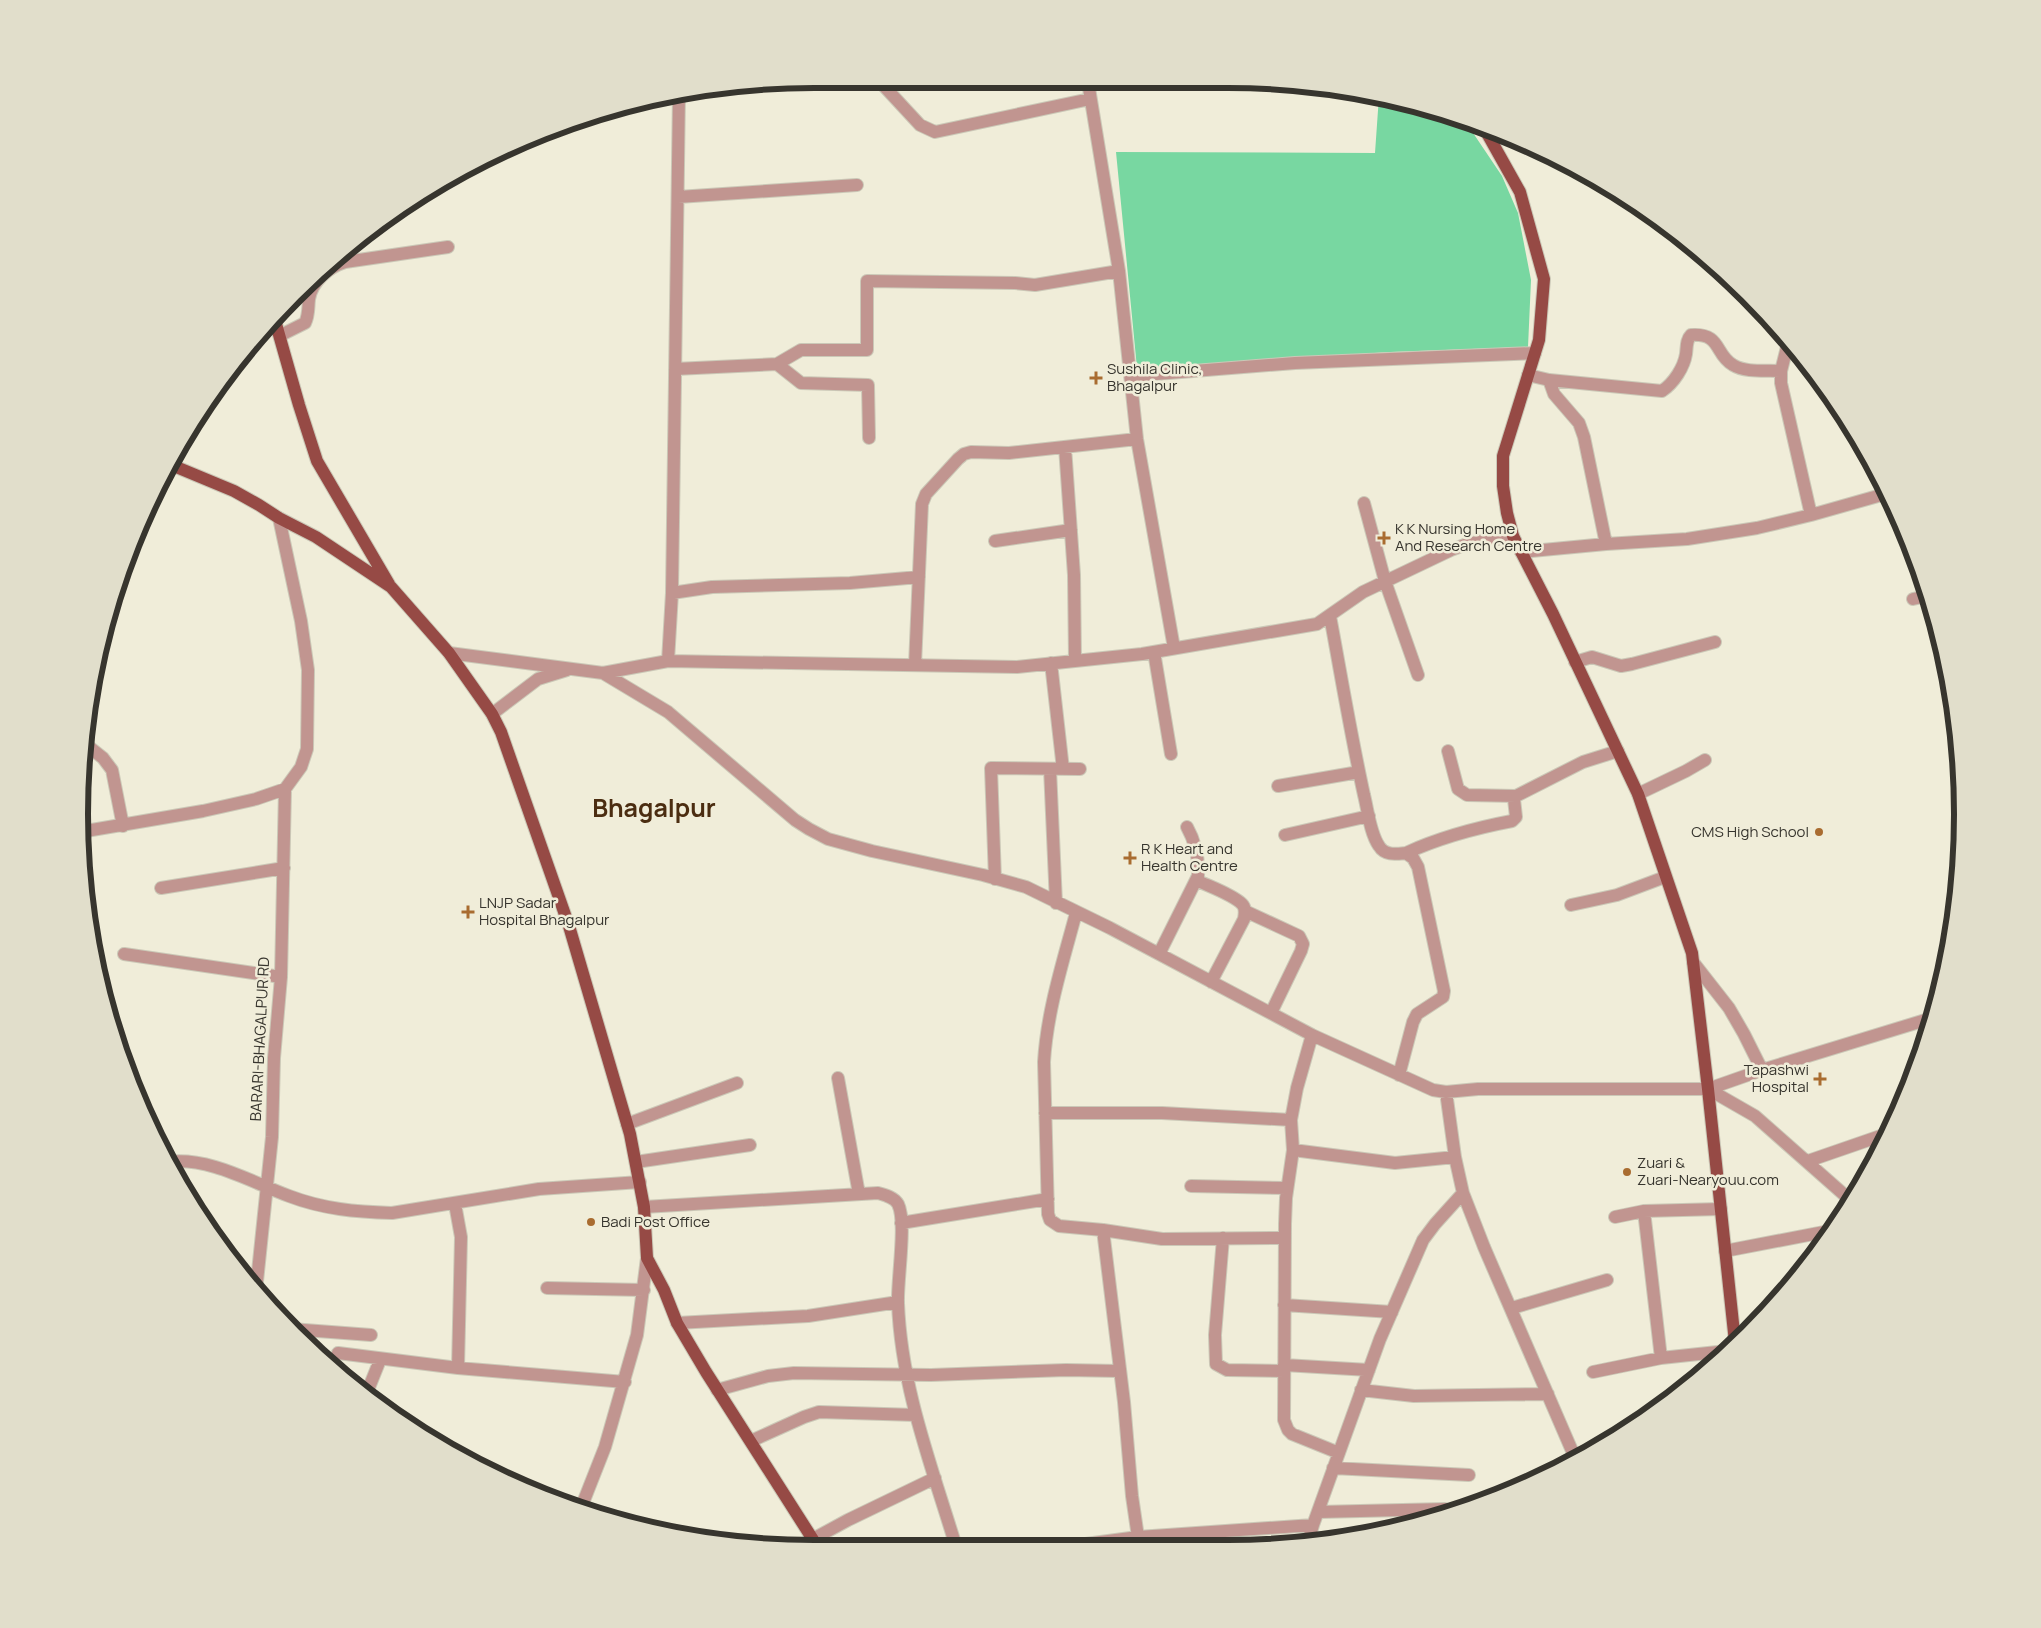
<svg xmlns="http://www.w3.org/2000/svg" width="2041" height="1628" viewBox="0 0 2041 1628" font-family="Manrope,sans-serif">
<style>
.green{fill:#78d7a1}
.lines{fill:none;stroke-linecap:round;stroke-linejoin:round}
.minor-casing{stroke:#cbc8b7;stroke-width:14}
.major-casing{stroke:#cbc8b7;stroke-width:14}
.minor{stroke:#c19590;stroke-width:12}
.major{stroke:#964a45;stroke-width:12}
.poi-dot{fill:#a96c30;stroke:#f0edd9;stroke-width:2}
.labels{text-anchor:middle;stroke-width:5;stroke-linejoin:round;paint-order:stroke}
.poi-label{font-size:15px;fill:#37352e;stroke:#f0edd9;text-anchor:start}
.street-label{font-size:15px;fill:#37352e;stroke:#f0edd9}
.town-label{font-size:25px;font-weight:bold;fill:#4b2d11;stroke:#f0edd9}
.rim{fill:none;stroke:#37352e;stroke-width:6}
</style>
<rect width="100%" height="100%" fill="#f0edd9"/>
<path class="green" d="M1379 96 1463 118 1502 176 1518 213 1531 280 1528 347 1391 352 1137 368 1116 152 1375 153Z"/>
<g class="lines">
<defs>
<path id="minor" d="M1088 82 1119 271 1137 439 1174 648
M882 84 920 125 935 132 1090 99
M678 197 857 185
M281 335 305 323C309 315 308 308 309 299 312 281 329 267 345 262L448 247
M1788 343 1781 371V383L1811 515
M777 364 801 383 868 385 869 438
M675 369 777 364 801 350H867V281L1015 283 1035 285 1119 271
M1528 375 1549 380 1662 391C1674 383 1684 367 1686 354 1687 347 1686 340 1691 335 1722 333 1714 354 1733 365 1746 373 1766 370 1781 371
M1131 376 1295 363 1535 353
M1549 380 1554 394 1579 423 1584 437 1606 544
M1065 447 1074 575 1075 661
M1364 503 1385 581 1418 675
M995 541 1071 530
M1521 552 1606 544 1687 539 1757 528 1811 515 1885 494
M672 593 712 587 850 583 919 577
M1913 599 1927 596
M1330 616C1341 675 1351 736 1364 795 1368 811 1370 833 1379 846 1385 856 1396 854 1406 853L1413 858 1418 867 1444 991 1443 997 1417 1014 1413 1022 1399 1075
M1154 652 1171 754
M449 653 603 673 668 712 795 820 809 829 828 839 872 851 983 875 1026 887 1110 928 1312 1035 1433 1090 1446 1092 1478 1089H1708L1762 1070 1932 1018
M668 661 672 593 679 93
M1575 662 1592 657 1621 666 1632 664 1715 642
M1051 663 1063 769
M915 665 922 504 926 494 958 459 964 454 971 452 1009 453 1137 439
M603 673 668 661 1017 667 1142 654 1317 624 1363 592 1451 550 1467 544 1513 536
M492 714 538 679 567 670
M83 742 103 758 112 770 123 826
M1448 751 1458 789 1467 795 1516 796
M1050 769 1056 903
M1278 786 1359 772
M1638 794 1686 771 1705 760
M80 832 203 811 256 799 285 789 301 767 307 749 308 670 301 621 279 518
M1285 835 1369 816
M1406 853C1441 837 1475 828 1512 821L1516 817 1514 799 1516 796 1583 762 1618 751
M995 879 991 768 1080 769
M1196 880C1208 886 1232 894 1242 904 1246 908 1245 913 1244 919L1211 982
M161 888 284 868
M1571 905 1617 895 1665 877
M1245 911 1299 936 1303 944 1301 951 1271 1013
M1076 913C1063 962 1047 1011 1044 1062L1048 1214 1050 1220 1059 1226 1103 1230 1162 1239 1285 1238
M124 954 281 977
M1159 954 1198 876C1199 858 1196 843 1187 827
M1693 962 1729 1008 1744 1034 1762 1070
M1312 1035 1297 1088 1291 1120 1293 1150 1286 1198 1285 1224 1284 1420 1288 1430 1292 1434 1339 1453
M838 1078 859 1194
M1708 1089 1755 1116 1849 1199
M1446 1092 1455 1157 1463 1193 1484 1247 1576 1460
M1045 1113H1162L1291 1120
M627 1124 737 1083
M1293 1150 1395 1163 1455 1157
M1808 1161 1889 1133
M168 1162C210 1157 251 1182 289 1196 323 1209 356 1212 392 1213L539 1189 640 1182
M636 1162 750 1145
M1191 1186 1287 1188
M455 1204 461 1237 458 1368
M644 1207 878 1193C885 1195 894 1197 898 1204 907 1222 897 1280 898 1303 901 1385 930 1462 954 1540L952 1549
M1644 1211 1661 1358
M1615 1217 1644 1211 1721 1209
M901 1223 1048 1199
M1103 1230 1124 1402 1132 1496 1138 1537 1144 1548
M1223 1238 1215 1335 1216 1364 1227 1370 1284 1371
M1725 1251 1829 1231
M547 1288 644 1290
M256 1291 272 1137 274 1058 281 977 285 789
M1284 1305 1392 1312
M1512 1308 1607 1280
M677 1323 808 1316 898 1302
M291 1329 371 1335
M338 1353 458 1368 625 1382
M1284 1365 1369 1370
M1593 1372 1661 1358 1727 1351
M717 1390 768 1376 794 1373 931 1375 1066 1370 1119 1371
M1361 1390 1414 1396 1548 1394
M366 1395 380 1360
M751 1441 804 1417 819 1412 916 1415
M1333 1468 1469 1475
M581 1508 605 1447 637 1335 647 1258
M1318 1512 1445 1509
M813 1539 848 1520 935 1478
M1308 1542 1313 1525
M1056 1548 1138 1537 1313 1525 1380 1339 1423 1240 1435 1224 1463 1193"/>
<path id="major" d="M1483 126 1520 192 1544 279 1539 340 1503 456V486L1507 513 1513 536 1553 614 1638 794 1692 953 1708 1089 1735 1342
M274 317 299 405 317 461 389 584
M169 464 234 491 259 505 279 518 316 537 391 587 449 653 492 714 501 732 569 926 630 1134 644 1207 647 1258 664 1290 677 1323 706 1372 819 1549"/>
</defs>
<use href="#minor" class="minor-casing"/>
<use href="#major" class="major-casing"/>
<use href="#minor" class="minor"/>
<use href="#major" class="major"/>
</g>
<g class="poi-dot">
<path d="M1093.5 370.5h5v5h5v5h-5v5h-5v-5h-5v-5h5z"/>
<path d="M1381.5 530.5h5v5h5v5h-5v5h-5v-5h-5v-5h5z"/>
<circle cx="1819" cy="832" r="5"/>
<path d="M1127.5 850.5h5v5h5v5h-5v5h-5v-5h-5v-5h5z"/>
<path d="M465.5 904.5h5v5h5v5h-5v5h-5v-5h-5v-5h5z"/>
<path d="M1817.5 1071.5h5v5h5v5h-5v5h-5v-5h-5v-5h5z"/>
<circle cx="1627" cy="1172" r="5"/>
<circle cx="591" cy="1222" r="5"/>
</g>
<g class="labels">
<g class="poi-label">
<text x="1107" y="374">Sushila Clinic,<tspan x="1107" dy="17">Bhagalpur</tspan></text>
<text x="1395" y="534">K K Nursing Home<tspan x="1395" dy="17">And Research Centre</tspan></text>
<text x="1809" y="837" text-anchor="end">CMS High School</text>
<text x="1141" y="854">R K Heart and<tspan x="1141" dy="17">Health Centre</tspan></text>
<text x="479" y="908">LNJP Sadar<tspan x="479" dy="17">Hospital Bhagalpur</tspan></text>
<text x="1809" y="1075" text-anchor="end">Tapashwi<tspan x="1809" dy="17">Hospital</tspan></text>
<text x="1637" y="1168">Zuari &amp;<tspan x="1637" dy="17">Zuari-Nearyouu.com</tspan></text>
<text x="601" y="1227">Badi Post Office</text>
</g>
<g class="street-label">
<text transform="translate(260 1039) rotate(-87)" y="5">BARARI-BHAGALPUR RD</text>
</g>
<g class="town-label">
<text x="654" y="817">Bhagalpur</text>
</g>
</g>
<path d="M0 0H2041V1628H0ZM814 88H1228A726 726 0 0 1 1954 814V814A726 726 0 0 1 1228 1540H814A726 726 0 0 1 88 814V814A726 726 0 0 1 814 88Z" fill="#e1decb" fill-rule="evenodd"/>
<path class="rim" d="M814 88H1228A726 726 0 0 1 1954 814V814A726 726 0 0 1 1228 1540H814A726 726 0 0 1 88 814V814A726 726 0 0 1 814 88Z"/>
</svg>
